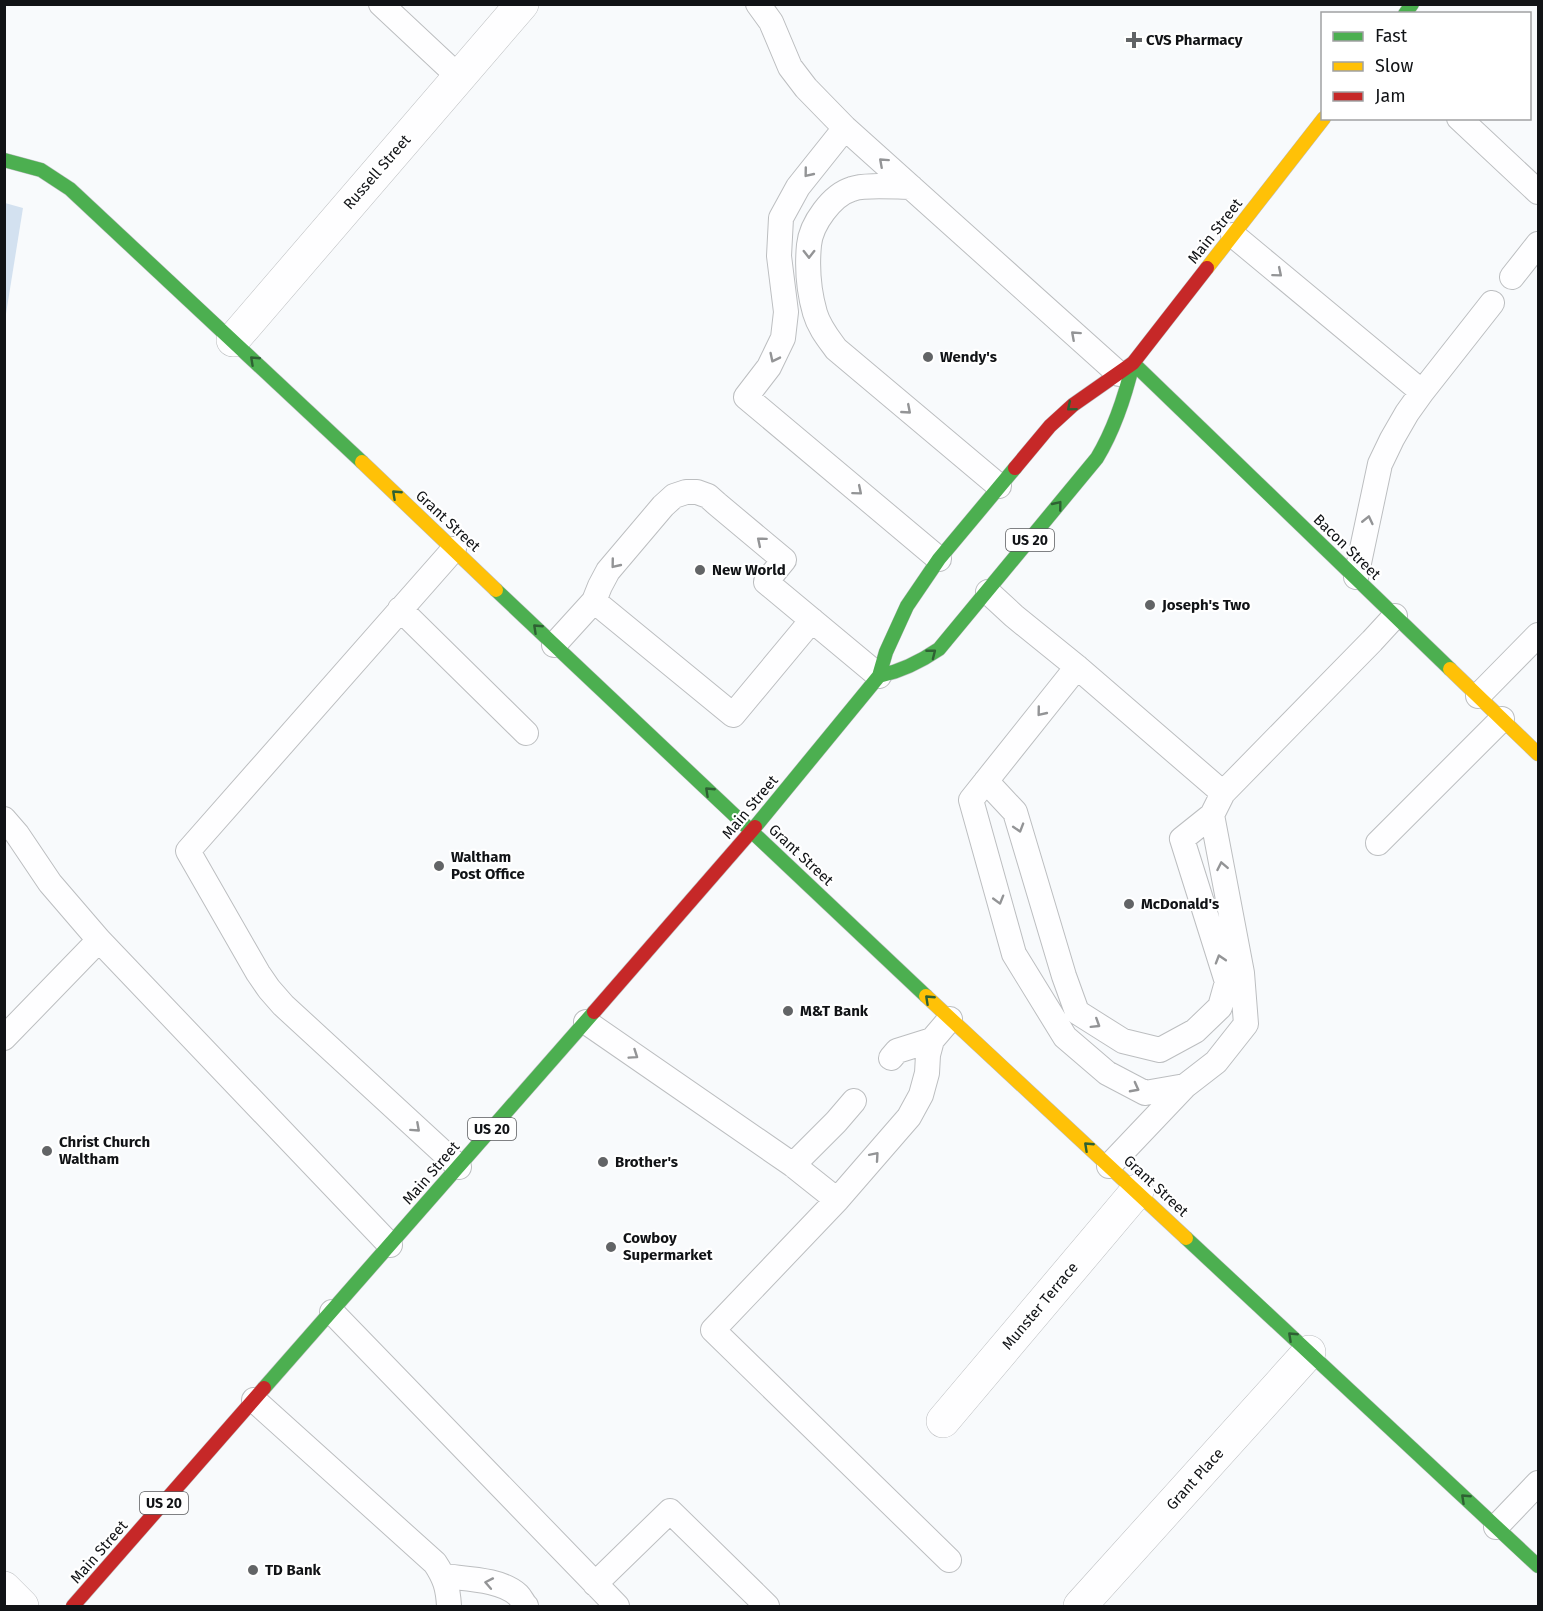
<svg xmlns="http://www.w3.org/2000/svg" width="1543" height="1611" viewBox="0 0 1543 1611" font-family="'Fira Sans',sans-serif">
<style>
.green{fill:#d3e1f0}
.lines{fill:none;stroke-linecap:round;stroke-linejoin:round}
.lane-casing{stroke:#bcbec0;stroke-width:26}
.street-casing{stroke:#bcbec0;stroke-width:34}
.fast-casing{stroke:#bcbec0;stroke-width:15}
.slow-casing{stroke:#bcbec0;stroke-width:15}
.jam-casing{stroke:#bcbec0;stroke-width:15}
.lane{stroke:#fefeff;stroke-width:24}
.street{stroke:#fefeff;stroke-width:33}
.fast{stroke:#4caf50;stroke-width:14}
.slow{stroke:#ffc107;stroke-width:14}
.jam{stroke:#c62828;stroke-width:14}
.oneway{stroke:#939496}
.oneway2{stroke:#2e6133}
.poi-dot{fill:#626466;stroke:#fff;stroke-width:2}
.labels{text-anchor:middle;stroke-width:4.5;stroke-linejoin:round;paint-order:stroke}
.shield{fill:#fff;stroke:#585a5c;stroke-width:1.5}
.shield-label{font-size:14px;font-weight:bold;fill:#111316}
.poi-label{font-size:15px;font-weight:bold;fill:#111316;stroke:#fff;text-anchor:start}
.street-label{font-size:15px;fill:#111316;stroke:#fff}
</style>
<rect width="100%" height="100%" fill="#f8fafc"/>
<path class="green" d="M5 203 23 208 5 320 4 203Z"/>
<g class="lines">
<defs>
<path id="lane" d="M381 4 459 77
M758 4 771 22 790 67 806 88 845 128 1119 374
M1459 118 1538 192
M845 128 798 187 781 218 779 256 786 312 783 338 769 367 746 397 939 559
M911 187C897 187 865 184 852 189 832 195 811 224 809 245 807 266 809 292 815 313 819 327 828 338 836 349L999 486
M1233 235 1422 392
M1512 277 1538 244
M454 549 188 851 258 973 269 989 283 1005 459 1167
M1356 577 1380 464 1392 439 1407 413 1422 392 1492 303
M988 592 1014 616 1077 667 1223 793
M594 601 600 586 608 571 663 506 674 496 686 492H697L708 496 717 504 784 560 766 582 879 676
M400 609 526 733
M554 645 594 601 733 715 812 620
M1077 667 971 800 1014 954 1065 1037 1107 1073 1145 1093 1185 1086 1216 1062 1246 1024 1242 973 1212 815 1223 793 1372 641 1395 616
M1478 696 1538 635
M986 781 1015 812 1064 976 1077 1012 1123 1041 1160 1050 1195 1031 1220 1007 1227 982 1182 839 1212 815
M4 819 17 834 50 883 99 940 390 1245
M1378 843 1502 719
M586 1022 793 1165 837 1200
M4 1038 99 940
M891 1058 897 1051 932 1040
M793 1165 836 1122 854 1101
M1109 1166 1185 1086
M332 1312 617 1606
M254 1400 435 1563C445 1578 448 1588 449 1606
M1496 1527 1538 1483
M949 1560 713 1330 837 1200 909 1117 921 1095 927 1073 928 1055 932 1040 950 1019
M444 1576C465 1579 501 1579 518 1595 521 1598 523 1603 526 1606
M595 1584 670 1511 767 1606"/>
<path id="street" d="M233 340 522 4
M943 1421 1137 1191
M4 1588 22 1606
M1080 1606 1309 1352"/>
<path id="fast" d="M1405 14 1412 4
M4 160 41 170 70 189 362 462
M1133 363 1450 669
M496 590 926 996
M879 676C902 671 920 662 939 649L1097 458C1115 428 1125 397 1133 363
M755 827 879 676 886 652 907 606 939 559 1015 468
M1186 1238 1538 1566
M264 1388 594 1012"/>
<path id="slow" d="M1207 268 1324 118
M362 462 496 590
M1450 669 1538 754
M926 996 1186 1238"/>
<path id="jam" d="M1015 468 1050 426 1073 405 1133 363 1207 268
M594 1012 755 827
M73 1606 264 1388"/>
</defs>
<use href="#lane" class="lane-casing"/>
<use href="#street" class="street-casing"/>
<use href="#fast" class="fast-casing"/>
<use href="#slow" class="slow-casing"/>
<use href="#jam" class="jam-casing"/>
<use href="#lane" class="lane"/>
<use href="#street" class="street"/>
<use href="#fast" class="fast"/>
<use href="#slow" class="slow"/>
<use href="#jam" class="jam"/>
</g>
<defs><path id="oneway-chevron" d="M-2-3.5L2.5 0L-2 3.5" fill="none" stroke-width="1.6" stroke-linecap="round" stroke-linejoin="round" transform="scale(1.5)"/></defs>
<g class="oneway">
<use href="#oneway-chevron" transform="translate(883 162) rotate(-138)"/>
<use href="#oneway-chevron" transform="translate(808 173) rotate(129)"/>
<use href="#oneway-chevron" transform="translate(809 254) rotate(90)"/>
<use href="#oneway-chevron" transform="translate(1278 273) rotate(40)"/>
<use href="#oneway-chevron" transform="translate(1075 335) rotate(-138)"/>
<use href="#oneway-chevron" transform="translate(774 358) rotate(116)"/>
<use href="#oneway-chevron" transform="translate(907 410) rotate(41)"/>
<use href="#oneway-chevron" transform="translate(858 491) rotate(40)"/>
<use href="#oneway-chevron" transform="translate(1368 520) rotate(-77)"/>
<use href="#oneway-chevron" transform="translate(761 541) rotate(-140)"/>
<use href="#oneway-chevron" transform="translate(615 564) rotate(129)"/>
<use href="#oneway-chevron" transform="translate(1041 712) rotate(129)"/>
<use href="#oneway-chevron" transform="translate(1019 828) rotate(73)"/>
<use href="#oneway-chevron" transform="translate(1222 866) rotate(-101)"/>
<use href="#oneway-chevron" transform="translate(999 900) rotate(74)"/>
<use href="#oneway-chevron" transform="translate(1220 959) rotate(-107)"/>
<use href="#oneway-chevron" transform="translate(1096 1024) rotate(32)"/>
<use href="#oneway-chevron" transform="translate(634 1055) rotate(34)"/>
<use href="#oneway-chevron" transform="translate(1135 1088) rotate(28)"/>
<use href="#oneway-chevron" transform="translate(416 1128) rotate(42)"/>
<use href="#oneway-chevron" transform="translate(875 1156) rotate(-49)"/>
<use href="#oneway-chevron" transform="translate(489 1583) rotate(-169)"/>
</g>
<g class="oneway2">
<use href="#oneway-chevron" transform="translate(254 360) rotate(-137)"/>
<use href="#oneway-chevron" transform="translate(1071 407) rotate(140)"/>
<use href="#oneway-chevron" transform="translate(396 494) rotate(-137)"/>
<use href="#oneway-chevron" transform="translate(1058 505) rotate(-51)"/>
<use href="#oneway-chevron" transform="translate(537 628) rotate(-137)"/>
<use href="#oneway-chevron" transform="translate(932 653) rotate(-38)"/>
<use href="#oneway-chevron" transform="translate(709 791) rotate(-137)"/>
<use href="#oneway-chevron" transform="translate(929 999) rotate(-137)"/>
<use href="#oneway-chevron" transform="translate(1088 1146) rotate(-137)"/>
<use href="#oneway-chevron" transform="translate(1292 1336) rotate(-137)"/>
<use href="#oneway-chevron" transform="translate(1465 1498) rotate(-137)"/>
</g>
<g class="poi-dot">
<path d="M1131 31h6v6h6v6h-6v6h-6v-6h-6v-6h6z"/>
<circle cx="928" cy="357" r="6"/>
<circle cx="700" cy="570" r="6"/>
<circle cx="1150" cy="605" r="6"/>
<circle cx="439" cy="866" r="6"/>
<circle cx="1129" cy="904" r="6"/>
<circle cx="788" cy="1011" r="6"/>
<circle cx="47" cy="1151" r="6"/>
<circle cx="603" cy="1162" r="6"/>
<circle cx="611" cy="1247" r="6"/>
<circle cx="253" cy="1570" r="6"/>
</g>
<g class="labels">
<g class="shield">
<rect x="1006" y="529" width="48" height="22" rx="4.5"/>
<rect x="468" y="1118" width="48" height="22" rx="4.5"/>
<rect x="140" y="1492" width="48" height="22" rx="4.5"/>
</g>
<g class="shield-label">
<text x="1030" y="545">US 20</text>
<text x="492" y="1134">US 20</text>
<text x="164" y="1508">US 20</text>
</g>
<g class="poi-label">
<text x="1146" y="45">CVS Pharmacy</text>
<text x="940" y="362">Wendy's</text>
<text x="712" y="575">New World</text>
<text x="1162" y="610">Joseph's Two</text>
<text x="451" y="862">Waltham<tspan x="451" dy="17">Post Office</tspan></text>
<text x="1141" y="909">McDonald's</text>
<text x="800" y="1016">M&amp;T Bank</text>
<text x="59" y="1147">Christ Church<tspan x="59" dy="17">Waltham</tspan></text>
<text x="615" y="1167">Brother's</text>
<text x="623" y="1243">Cowboy<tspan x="623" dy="17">Supermarket</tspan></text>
<text x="265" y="1575">TD Bank</text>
</g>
<g class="street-label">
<text transform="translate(377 172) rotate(-49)" y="5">Russell Street</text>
<text transform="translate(1215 231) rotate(-52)" y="5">Main Street</text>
<text transform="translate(448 521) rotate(43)" y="5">Grant Street</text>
<text transform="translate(1347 547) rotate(44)" y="5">Bacon Street</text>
<text transform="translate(750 807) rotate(-50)" y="5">Main Street</text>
<text transform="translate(801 855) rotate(43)" y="5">Grant Street</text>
<text transform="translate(431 1173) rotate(-49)" y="5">Main Street</text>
<text transform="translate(1156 1186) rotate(43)" y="5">Grant Street</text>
<text transform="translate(1040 1306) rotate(-50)" y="5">Munster Terrace</text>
<text transform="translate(1195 1479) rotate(-48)" y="5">Grant Place</text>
<text transform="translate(99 1552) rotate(-49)" y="5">Main Street</text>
</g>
</g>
<rect width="1543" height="1611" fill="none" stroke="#111316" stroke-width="12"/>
<rect x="1321" y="12" width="210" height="108" fill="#ffffff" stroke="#a0a1a2" stroke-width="1.5"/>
<rect x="1333" y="32" width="30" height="9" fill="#4caf50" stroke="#a0a1a2" stroke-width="1.5"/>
<text x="1375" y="42" font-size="18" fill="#111316">Fast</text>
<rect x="1333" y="62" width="30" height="9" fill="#ffc107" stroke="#a0a1a2" stroke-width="1.5"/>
<text x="1375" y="72" font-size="18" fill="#111316">Slow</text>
<rect x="1333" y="92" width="30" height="9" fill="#c62828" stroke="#a0a1a2" stroke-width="1.5"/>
<text x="1375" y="102" font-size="18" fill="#111316">Jam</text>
</svg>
